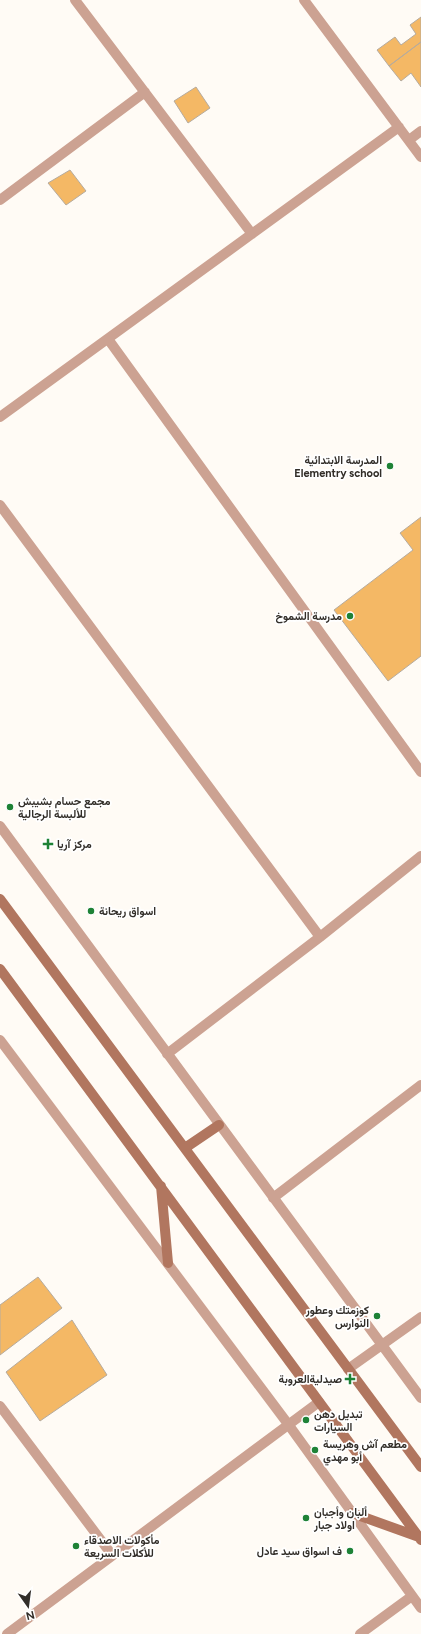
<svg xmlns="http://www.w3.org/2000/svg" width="421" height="1634" viewBox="0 0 421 1634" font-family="Figtree,Vazirmatn,sans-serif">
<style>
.building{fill:#f4b865;stroke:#b5ab9f}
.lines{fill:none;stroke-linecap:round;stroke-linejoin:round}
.minor{stroke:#cca292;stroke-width:10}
.tertiary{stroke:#cca292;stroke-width:10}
.secondary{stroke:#b1765f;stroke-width:10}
.poi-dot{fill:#1e8236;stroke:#fff;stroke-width:1.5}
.labels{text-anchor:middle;stroke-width:3.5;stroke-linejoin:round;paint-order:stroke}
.poi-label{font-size:11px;font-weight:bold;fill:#322e29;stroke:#fff;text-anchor:start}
</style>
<rect width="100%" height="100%" fill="#fffbf5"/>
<path class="building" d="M421 17V42L389 66 377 50 395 37 401 45 416 34 410 25Z
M421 42V87L411 73 401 81 389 66Z
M196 87 210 108 188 123 174 101Z
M70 170 86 191 66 205 48 183Z
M421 517V656L388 681 334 610 413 550 400 533Z
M38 1277 62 1308 0 1355V1305Z
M72 1320 107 1375 40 1421 6 1372Z"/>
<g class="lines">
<path class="minor" d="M75 0 252 234
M304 0 421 157
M409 140 421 131
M0 200 145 92
M108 339 421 772
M0 417 399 127
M0 505 320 937
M0 826 421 1398
M0 1040 288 1424 421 1608
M167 1054 320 937 421 856
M273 1198 421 1085
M348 1369 421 1317
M0 1406 112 1555
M360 1634 412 1596"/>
<path class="tertiary" d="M7 1634 319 1402"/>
<path class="secondary" d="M0 899 421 1467
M0 969 421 1540
M185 1148 219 1125
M161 1186 168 1263
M352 1513 419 1537"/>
</g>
<g class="poi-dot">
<circle cx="390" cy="466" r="4"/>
<circle cx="350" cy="616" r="4"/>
<circle cx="10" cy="807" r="4"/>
<path d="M46 838h4v4h4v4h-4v4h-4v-4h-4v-4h4z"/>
<circle cx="91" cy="911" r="4"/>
<circle cx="377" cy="1316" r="4"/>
<path d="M348 1373h4v4h4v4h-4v4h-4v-4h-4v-4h4z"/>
<circle cx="306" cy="1420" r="4"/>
<circle cx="315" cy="1450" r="4"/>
<circle cx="306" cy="1518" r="4"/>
<circle cx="76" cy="1546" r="4"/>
<circle cx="350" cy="1551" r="4"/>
</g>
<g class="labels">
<g class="poi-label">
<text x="382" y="464" text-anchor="end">المدرسة الابتدائية<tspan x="382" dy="13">Elementry school</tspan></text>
<text x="342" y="620" text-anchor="end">مدرسة الشموخ</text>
<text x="18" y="805">مجمع حسام بشيبش<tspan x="18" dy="13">للألبسة الرجالية</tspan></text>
<text x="57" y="848">مركز آريا</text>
<text x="99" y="915">اسواق ريحانة</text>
<text x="369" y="1314" text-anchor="end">كوزمتك وعطور<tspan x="369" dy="13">النوارس</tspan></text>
<text x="342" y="1383" text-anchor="end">صيدليةالعروبة</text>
<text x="314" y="1418">تبديل دهن<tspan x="314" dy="13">السيارات</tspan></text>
<text x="323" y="1448">مطعم آش وهريسة<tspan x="323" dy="13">أبو مهدي</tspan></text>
<text x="314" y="1516">ألبان وأجبان<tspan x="314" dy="13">اولاد جبار</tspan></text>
<text x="84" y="1544">مأكولات الاصدقاء<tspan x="84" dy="13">للأكلات السريعة</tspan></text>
<text x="342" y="1555" text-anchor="end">ف اسواق سيد عادل</text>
</g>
</g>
<g transform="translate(28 1606) rotate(166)" stroke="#ffffff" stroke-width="3" paint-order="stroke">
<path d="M0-3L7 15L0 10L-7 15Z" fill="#322e29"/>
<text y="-6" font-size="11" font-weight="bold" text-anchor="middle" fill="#322e29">N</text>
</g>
</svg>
